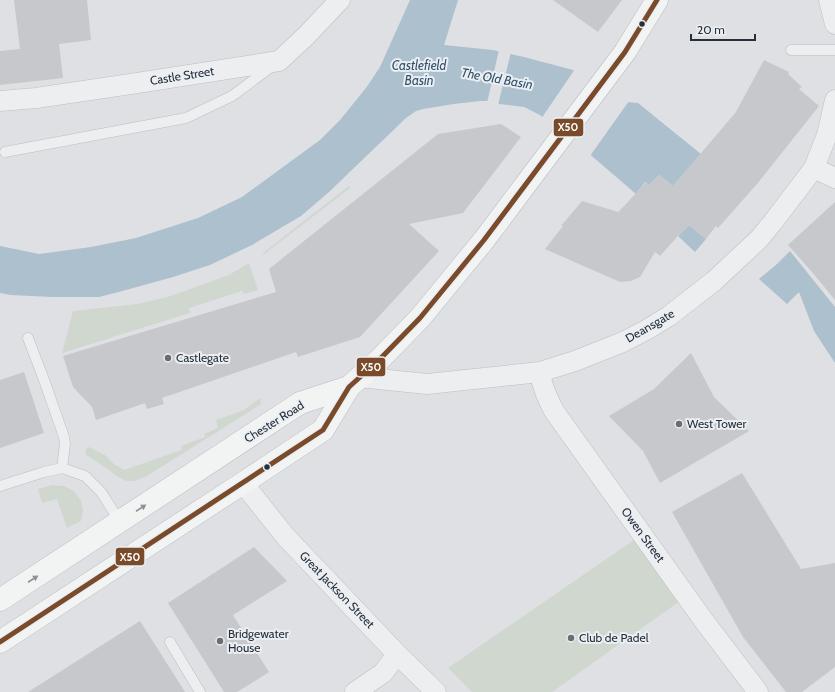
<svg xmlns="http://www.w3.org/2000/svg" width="835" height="692" viewBox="0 0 835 692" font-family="Cabin,sans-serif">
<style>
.green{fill:#d0d7ce}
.water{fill:#adc0cd}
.pier{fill:#dee0e3}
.building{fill:#c6c8cb}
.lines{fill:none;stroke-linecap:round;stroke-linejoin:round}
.service-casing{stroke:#bcbec1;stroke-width:11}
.minor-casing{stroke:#bcbec1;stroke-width:21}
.primary-casing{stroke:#bbbdc1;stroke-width:23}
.service{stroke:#edeef0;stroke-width:10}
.minor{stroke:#edeef0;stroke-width:20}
.primary{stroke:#f2f4f4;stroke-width:22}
.bus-1-casing{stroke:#ebeff3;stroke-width:8}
.bus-1{stroke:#7a4b2a;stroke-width:5}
.oneway{fill:#8c9297}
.bus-dot{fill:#27303a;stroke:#ebeff3;stroke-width:1.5}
.poi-dot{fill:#676e75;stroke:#ebeff3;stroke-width:1.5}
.labels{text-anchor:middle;stroke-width:4;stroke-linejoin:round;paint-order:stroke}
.street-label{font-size:12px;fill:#27303a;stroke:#ebeff3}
.poi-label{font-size:12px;fill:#27303a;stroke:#ebeff3;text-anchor:start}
.water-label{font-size:13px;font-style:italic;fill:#33526c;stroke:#ebeff3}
.line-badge{stroke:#ebeff3;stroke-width:1.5}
.badge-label{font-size:11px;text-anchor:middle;font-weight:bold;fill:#fff}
</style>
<rect width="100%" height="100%" fill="#dee0e3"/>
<path class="green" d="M349 186 350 188 263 255V253Z
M249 263 258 290 244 294 242 291 189 308 190 313 62 353 73 311 138 304 171 296 229 275Z
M260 398 261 404 147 476 135 481H127L118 477 106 468 85 454C86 450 86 448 89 447L105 455 114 464 124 470 182 450 181 446 205 437 204 434 218 428 216 420 244 410Z
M52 485 64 486 74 491 81 501 83 511 81 521 67 528 57 499 42 503 38 489Z
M634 540 680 601 552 692H472L448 668Z"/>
<path class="water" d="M410 0H458L444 45 493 50 524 57 573 70 627 102 638 103 701 154 673 186 659 175 649 185 645 182 636 194 586 151 540 115 524 107 499 104 487 101H480L454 104 423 109 416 111 406 118 329 192 301 216 252 245 210 265 173 277 126 290 99 297H52L11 295 0 293V246L39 254 91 247 136 238 198 218 242 197 320 140 340 120 366 88 380 67Z
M689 225 706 239 695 252 678 236Z
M790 251 835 307V363L814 331 799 292 787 304 759 279 777 264Z"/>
<path class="pier" d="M499 50 511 52 498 105 487 103Z
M575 69 629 101 590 156 541 119Z"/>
<path class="building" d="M14 0H87L91 40 59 44 63 78 0 85V51L20 49Z
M553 0H622L598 32Z
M764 60 789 72 788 74 802 87 799 89 819 106 757 184 718 228 716 226 706 239 689 225 678 236 660 256 655 252 640 277 631 281 620 282 545 249 563 226H561L582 201 618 212 627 203 646 182 649 185 659 175 673 186 736 112Z
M501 124 521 137 463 213 409 224 439 251 360 337 298 357 296 352 162 398 164 404 147 409 145 403 96 420 92 407 73 387 63 356 276 292 269 269 438 134Z
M835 202V300L812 272 788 245Z
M691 353 714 397 749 431 660 483 643 451 609 416 654 389Z
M24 372 44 433 0 448V380Z
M742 473 801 569 835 563V667L802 692H786L743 637 672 512Z
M254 547 287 581 233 615 269 672 237 692H224L168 603Z
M140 621 185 692H28Z"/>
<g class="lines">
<defs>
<path id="service" d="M791 50H835
M5 152 186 118 232 96 271 67
M28 338 44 380 64 437 65 444 62 468
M0 486 44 472 62 468 85 476 101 492 120 522
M170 642 200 692"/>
<path id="minor" d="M829 0 835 24
M0 101 36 98 124 85 279 61 306 36 340 0
M814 168 835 178
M540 372C542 387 547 397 554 411L704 621 758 692
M359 377 427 384 540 372 575 361 623 342 648 329 669 316 714 281 759 239 773 222 814 168 827 135 835 100
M243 483 285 536 397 654 436 692
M355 692 383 673 397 654"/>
<path id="primary" d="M0 600 300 403 349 387
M0 642 243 483 323 430 349 387 380 359 420 318 484 240 625 52 657 0"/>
</defs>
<use href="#service" class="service-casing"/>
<use href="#minor" class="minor-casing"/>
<use href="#primary" class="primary-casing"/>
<use href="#service" class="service"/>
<use href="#minor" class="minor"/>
<use href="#primary" class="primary"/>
<defs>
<path id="bus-1" d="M0 642 323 430 349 387 380 359 420 318 484 240 625 52 657 0"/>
</defs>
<use href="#bus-1" class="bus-1-casing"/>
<use href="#bus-1" class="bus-1"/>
</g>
<defs><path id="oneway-solid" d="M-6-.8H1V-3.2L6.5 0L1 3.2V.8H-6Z"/></defs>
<g class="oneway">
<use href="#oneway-solid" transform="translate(141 508) rotate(-33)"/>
<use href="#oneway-solid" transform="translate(33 579) rotate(-33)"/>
</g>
<g class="bus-dot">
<circle cx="642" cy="24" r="3.5"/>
<circle cx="267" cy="467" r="3.5"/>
</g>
<g class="poi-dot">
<circle cx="168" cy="358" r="4"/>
<circle cx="679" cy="424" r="4"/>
<circle cx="571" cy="638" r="4"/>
<circle cx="220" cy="641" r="4"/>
</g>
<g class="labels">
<g class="street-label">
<text transform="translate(182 76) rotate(-9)" y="4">Castle Street</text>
<text transform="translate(650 326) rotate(-30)" y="4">Deansgate</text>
<text transform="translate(274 422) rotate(-32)" y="4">Chester Road</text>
<text transform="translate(643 535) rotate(54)" y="4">Owen Street</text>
<text transform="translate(337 590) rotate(46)" y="4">Great Jackson Street</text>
</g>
<g class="poi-label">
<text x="176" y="362">Castlegate</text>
<text x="687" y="428">West Tower</text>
<text x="228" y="638">Bridgewater<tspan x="228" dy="14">House</tspan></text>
<text x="579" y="642">Club de Padel</text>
</g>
<g class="water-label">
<text x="419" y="70">Castlefield<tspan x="419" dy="15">Basin</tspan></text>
<text transform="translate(497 78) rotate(10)" y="5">The Old Basin</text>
</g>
</g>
<g class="line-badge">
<rect x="553" y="118" width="31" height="19" rx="4" fill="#7a4b2a"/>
<rect x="356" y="357" width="30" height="20" rx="4" fill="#7a4b2a"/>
<rect x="115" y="547" width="30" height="19" rx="4" fill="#7a4b2a"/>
</g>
<g class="badge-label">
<text x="568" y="131">X50</text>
<text x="371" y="371">X50</text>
<text x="130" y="561">X50</text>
</g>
<path d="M691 34v6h64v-6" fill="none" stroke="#27303a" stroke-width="2"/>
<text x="697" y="34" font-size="12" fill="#27303a" stroke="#ebeff3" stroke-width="3" paint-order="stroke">20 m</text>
</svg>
